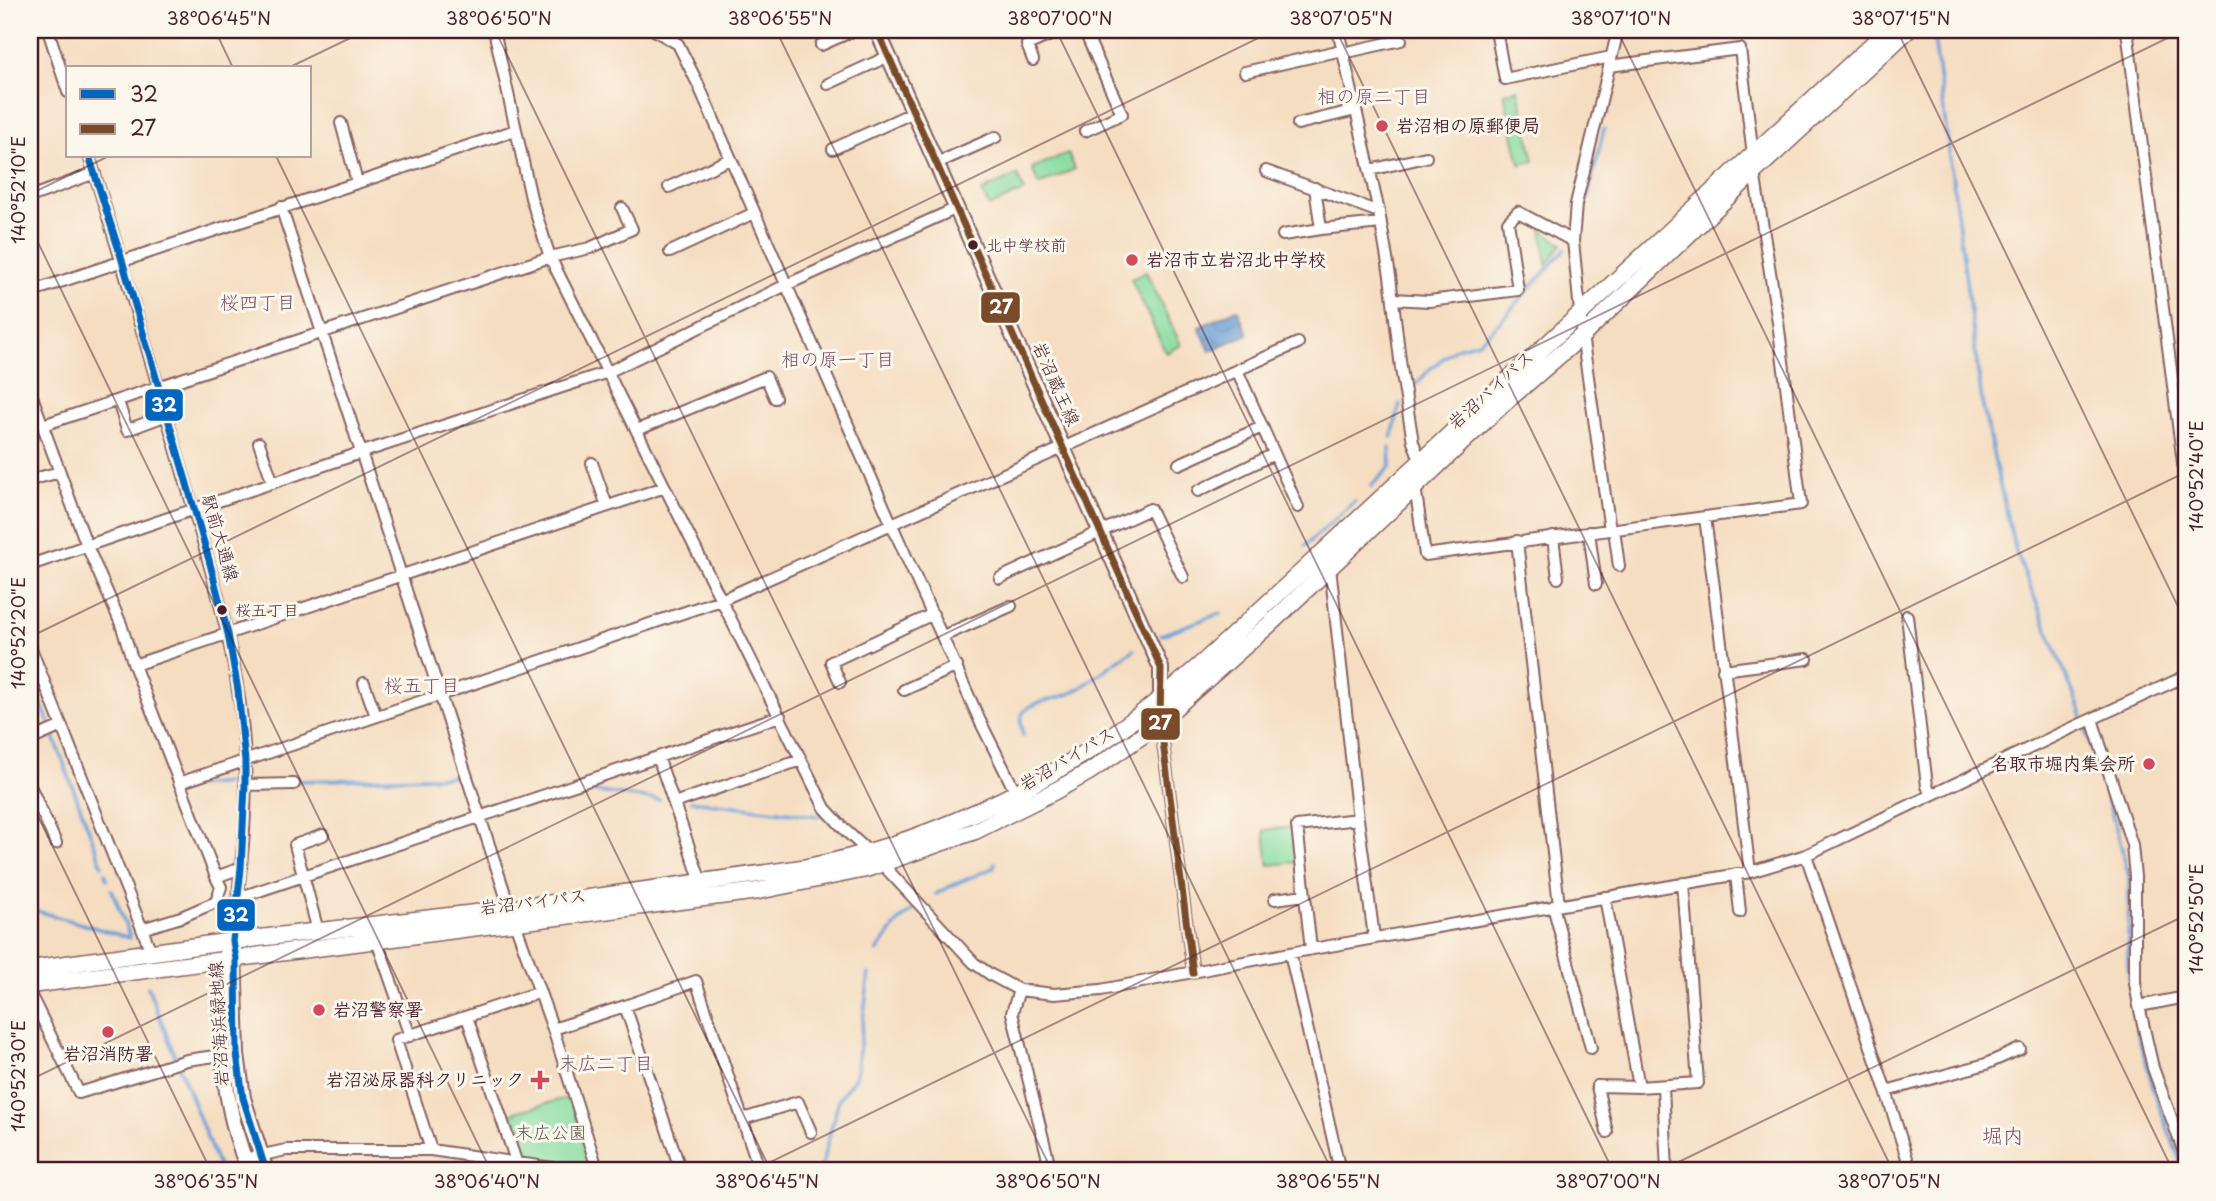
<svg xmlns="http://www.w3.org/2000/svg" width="2216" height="1201" viewBox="0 0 2216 1201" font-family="'Playpen Sans','Klee One',sans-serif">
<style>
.green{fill:#85dc9f;stroke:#687e65;stroke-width:2}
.water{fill:url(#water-waves);stroke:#5a5e80;stroke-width:2}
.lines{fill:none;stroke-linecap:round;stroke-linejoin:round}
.stream{stroke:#6a9ed6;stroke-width:3.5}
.minor-casing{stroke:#866260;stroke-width:14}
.major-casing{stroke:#866260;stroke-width:18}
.highway-casing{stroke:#866260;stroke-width:19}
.minor{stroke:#fff;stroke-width:10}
.major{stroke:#fff;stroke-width:14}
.highway{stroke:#fff;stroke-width:16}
.bus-1-casing{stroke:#fbf7ec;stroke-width:12}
.bus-2-casing{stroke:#fbf7ec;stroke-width:12}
.bus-1{stroke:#0065bd;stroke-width:7}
.bus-2{stroke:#7a4b2a;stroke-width:7}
.ticks{fill:none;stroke:#4a1f2b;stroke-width:2;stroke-opacity:0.45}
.poi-dot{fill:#d1495b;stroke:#fbf7ec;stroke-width:2.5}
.bus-dot{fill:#4a1f2b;stroke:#fbf7ec;stroke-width:2.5}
.labels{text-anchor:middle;stroke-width:6;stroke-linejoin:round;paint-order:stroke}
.bus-label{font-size:16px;fill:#4a1f2b;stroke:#fbf7ec;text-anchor:start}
.poi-label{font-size:18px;font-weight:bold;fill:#4a1f2b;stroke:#fbf7ec;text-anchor:start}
.street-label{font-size:18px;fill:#4a1f2b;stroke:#fbf7ec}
.park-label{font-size:18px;fill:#5c584e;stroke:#fbf7ec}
.neighbourhood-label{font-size:19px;fill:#7b506c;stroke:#fbf7ec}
.quarter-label{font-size:21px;fill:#7b506c;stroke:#fbf7ec}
.line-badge{stroke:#fbf7ec;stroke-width:2.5}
.badge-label{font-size:19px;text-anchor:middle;font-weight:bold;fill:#fff}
.neatline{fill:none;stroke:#4a1f2b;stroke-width:2.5}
.ticks-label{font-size:18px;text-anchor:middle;fill:#4a1f2b}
</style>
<defs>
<pattern id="water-waves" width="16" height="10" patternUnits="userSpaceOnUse" patternTransform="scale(1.75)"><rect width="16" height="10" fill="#6a9ed6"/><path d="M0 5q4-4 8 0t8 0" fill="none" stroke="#5980ae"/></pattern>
</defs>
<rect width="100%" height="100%" fill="#fbf7ec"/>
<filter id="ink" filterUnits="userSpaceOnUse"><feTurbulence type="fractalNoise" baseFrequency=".0143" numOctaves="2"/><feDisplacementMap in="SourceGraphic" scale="14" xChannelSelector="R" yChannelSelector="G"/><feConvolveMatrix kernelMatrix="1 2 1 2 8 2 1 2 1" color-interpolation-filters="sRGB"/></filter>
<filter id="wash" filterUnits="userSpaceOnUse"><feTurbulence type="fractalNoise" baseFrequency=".00686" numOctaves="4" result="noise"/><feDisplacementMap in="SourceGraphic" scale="28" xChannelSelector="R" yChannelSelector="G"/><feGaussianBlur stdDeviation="1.57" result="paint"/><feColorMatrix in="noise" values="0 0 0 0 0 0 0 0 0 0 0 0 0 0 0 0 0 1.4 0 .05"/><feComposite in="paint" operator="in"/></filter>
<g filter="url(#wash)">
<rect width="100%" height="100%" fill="#f5ddc1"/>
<path class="green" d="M1518 89 1534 161 1520 164 1504 93Z
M1068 153 1075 169 1039 185 1032 168Z
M1017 175 1024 191 989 207 982 191Z
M1542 230 1562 244 1547 264Z
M1146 272 1181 345 1166 353 1131 279Z
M1293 827 1298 862 1269 865 1264 830Z
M570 1097 595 1171 521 1157 505 1115Z"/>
<path class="water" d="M1237 309 1248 334 1210 351 1199 327Z"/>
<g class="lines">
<path class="stream" d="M1933 30 1982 402 1998 477 2016 552 2080 710 2119 838 2129 877 2128 964 2131 995 2139 1039 2158 1103 2184 1171
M1607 113 1614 83
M1582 221 1604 129
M1409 392 1431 368 1456 348 1479 342 1500 322 1565 249
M1392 437 1400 404
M1371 486 1391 466 1390 448
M1305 546 1355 501
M1161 635 1221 613
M30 675 49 723
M53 734 102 865
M1023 735C1022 727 1019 720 1023 713 1034 699 1059 700 1074 692 1094 680 1113 662 1134 650
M296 781 461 776
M194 786 230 783
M583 790 659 800
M691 801 819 816
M851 828 863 837
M105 873 107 879
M112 890 130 937
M936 894 955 884 993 868 995 863
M30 909 130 938
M877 951 899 921 913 910
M148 987 220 1171
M820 1171 839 1099 856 1076 869 974"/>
</g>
</g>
<g filter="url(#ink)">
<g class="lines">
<defs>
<path id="minor" d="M48 30 68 92
M494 30 531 198 550 257 825 808 846 831 883 865 974 963 991 975 1019 990 1054 994 1101 990 1290 953 1750 872 1806 855 2059 734 2186 676
M654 30 678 44 698 84 892 525 980 721 1016 793
M1084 30 1122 114 1085 131
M1338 30 1379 212 1390 276 1401 368 1413 442 1421 462
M1496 30 1505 79 1611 57
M2127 30 2186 486
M821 45 855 30
M1343 53 1401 40
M1033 60 1027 45 1062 30
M1609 66 1740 49 1753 155
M1245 72 1342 50
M828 84 889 56
M341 123 357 182
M1298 124 1356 110
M833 149 914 112
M89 156C122 259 151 362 181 466 209 563 241 660 245 761 248 821 239 881 233 941
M937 163 996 137
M1370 170 1426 157
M1266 171 1379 212
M669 187 730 159
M1315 188 1321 229 1381 223
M30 197 95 173
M281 207 510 909 553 1029 598 1171
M1283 235 1321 229
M670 252 754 213
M30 292 516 130
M1393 299 1429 301 1518 290 1508 222 1518 212 1573 241
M1237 370 1298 507
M30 391 87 546 121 624 134 665 216 877 241 868
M118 401 127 430 167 415
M43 425 550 257 590 248 632 229 622 208
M637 430 766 377 775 398
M259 443 273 483
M592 463 607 506
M1179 464 1262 427
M30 480 60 472
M1415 486 1425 555 1801 504 1778 322 1754 172
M1198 491 1274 454
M1705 517 1750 872
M1614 529 1619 566
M1610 530 1583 342 1573 241 1576 204 1618 30
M1589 532 1596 584
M1553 537 1558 578
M1517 541 1559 905
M30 565 360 453 608 372 786 285 957 208
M1330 567 1358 819 1374 937
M1000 578 1150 509 1183 577
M1907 616 1927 786 1931 795
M943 636 1011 606
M30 646 152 954
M134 665 665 487
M1723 670 1807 659
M840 682 831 662 933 614
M364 683 376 716
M904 690 957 666
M2092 719 2132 845 2135 877V983L2139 1006 2153 1068 2186 1158
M1160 720 1193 973
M30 740 62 726
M658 757 701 882
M179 783 721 600 1298 343
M245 785 294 784
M30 786 56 843
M674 803 801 760
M1806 855 1886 1091 1911 1171
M1736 874 1740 912
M1605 897 1639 1087 1698 1083 1683 883
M238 898 780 716
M1275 899 1305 895
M1553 906 1591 1048
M142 929 181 917 216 902 221 887 216 877
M318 931 295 845 323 835
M377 941 410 1036
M1311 949 1297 826 1358 819
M1290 953 1340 1171
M1019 990 1012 1013 1051 1171
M30 994 79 1093 187 1060 222 1055
M625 1006 681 1171
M2139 1006 2186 997
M467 1017 516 1161
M553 1029 625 1006 696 981 760 1171
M1663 1086 1667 1171
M1886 1091 1986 1064 2020 1049
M743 1119 798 1102 811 1132
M1607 1132 1597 1086 1639 1087
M431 1150 396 1040 540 992
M244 1159 286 1150H431L573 1171"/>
<path id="major" d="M877 30 1161 668V707
M233 941C230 947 225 954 224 961 219 978 221 998 221 1016 222 1071 228 1120 249 1171
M234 949 237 1054 243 1098 266 1171"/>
<path id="highway" d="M30 969 233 941 510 909 802 868C920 846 1041 789 1137 717 1192 676 1242 626 1294 579 1360 518 1427 456 1493 394 1624 272 1757 152 1888 30
M30 985 758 891 866 869 975 831 1055 791 1089 772 1146 733 1272 622 1504 403 1583 335 1754 172 1908 30"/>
</defs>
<use href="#minor" class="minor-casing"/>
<use href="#major" class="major-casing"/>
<use href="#highway" class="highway-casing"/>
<use href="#minor" class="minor"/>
<use href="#major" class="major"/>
<use href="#highway" class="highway"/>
<defs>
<path id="bus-1" d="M89 156 122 260 209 560 228 634 238 690 245 761V785L241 868 233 941 236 959 237 1054 243 1098 266 1171"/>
<path id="bus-2" d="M877 30 1161 668 1160 720 1193 973"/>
</defs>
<use href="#bus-1" class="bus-1-casing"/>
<use href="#bus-2" class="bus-2-casing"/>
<use href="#bus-1" class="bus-1"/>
<use href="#bus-2" class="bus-2"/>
</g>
</g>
<path class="ticks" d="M215 30 233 68M495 30 1052 1171M776 30 1332 1171M1056 30 1613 1171M1336 30 1893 1171M1617 30 2173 1171M1897 30 2186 623M2178 30 2186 48M288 68 367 30M276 156 771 1171M30 194 109 156M30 226 491 1171M30 637 1275 30M30 800 211 1171M30 1080 2184 30M752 1171 2186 472M1660 1171 2186 915"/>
<g class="poi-dot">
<circle cx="1382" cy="126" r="7"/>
<circle cx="1132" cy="260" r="7"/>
<circle cx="2149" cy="764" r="7"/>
<circle cx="319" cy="1010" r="7"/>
<circle cx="108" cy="1032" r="7"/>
<path d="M536.5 1069.5h7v7h7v7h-7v7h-7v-7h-7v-7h7z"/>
</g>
<g class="bus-dot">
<circle cx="973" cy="245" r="6"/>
<circle cx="222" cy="610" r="6"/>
</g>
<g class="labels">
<g class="bus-label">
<text x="986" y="251">北中学校前</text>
<text x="235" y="616">桜五丁目</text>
</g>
<g class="poi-label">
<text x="1396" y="132">岩沼相の原郵便局</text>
<text x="1146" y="266">岩沼市立岩沼北中学校</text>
<text x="2135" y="770" text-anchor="end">名取市堀内集会所</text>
<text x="333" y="1016">岩沼警察署</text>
<text x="108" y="1060" text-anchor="middle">岩沼消防署</text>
<text x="524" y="1086" text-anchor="end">岩沼泌尿器科クリニック</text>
</g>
<g class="street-label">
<text transform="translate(1056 384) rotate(66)" y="6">岩沼蔵王線</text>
<text transform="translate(1491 390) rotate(-42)" y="6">岩沼バイパス</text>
<text transform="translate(220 538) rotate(74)" y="6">駅前大通線</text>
<text transform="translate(1067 759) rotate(-31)" y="6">岩沼バイパス</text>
<text transform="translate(533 902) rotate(-7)" y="6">岩沼バイパス</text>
<text transform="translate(219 1024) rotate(-93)" y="6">岩沼海浜緑地線</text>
</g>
<g class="park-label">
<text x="551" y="1139">末広公園</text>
</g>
<g class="neighbourhood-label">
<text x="1374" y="103">相の原二丁目</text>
<text x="258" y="309">桜四丁目</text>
<text x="838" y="366">相の原一丁目</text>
<text x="422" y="692">桜五丁目</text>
<text x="606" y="1070">末広二丁目</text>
</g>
<g class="quarter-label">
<text x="2003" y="1143">堀内</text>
</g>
</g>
<g class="line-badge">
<rect x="980" y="291" width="41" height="33" rx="7" fill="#7a4b2a"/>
<rect x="144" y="388" width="40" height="34" rx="7" fill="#0065bd"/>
<rect x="1140" y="707" width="41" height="34" rx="7" fill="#7a4b2a"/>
<rect x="216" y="898" width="40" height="34" rx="7" fill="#0065bd"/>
</g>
<g class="badge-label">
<text x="1001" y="314">27</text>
<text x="164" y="412">32</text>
<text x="1160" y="730">27</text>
<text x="236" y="922">32</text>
</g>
<rect width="2216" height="1201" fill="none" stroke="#fbf7ec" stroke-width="77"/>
<rect x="66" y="66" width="245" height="91" fill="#fbf7ec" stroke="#b4a19f" stroke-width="2"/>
<rect x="80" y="89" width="35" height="10" fill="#0065bd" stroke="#b4a19f" stroke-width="2"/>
<text x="130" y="102" font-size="21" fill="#4a1f2b">32</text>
<rect x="80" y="124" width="35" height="10" fill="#7a4b2a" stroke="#b4a19f" stroke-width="2"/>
<text x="130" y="136" font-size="21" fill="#4a1f2b">27</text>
<rect x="38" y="38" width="2140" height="1124" class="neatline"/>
<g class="ticks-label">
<text x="219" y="25">38°06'45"N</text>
<text x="499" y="25">38°06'50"N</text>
<text x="780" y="25">38°06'55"N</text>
<text x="1060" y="25">38°07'00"N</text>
<text x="1341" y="25">38°07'05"N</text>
<text x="1621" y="25">38°07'10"N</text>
<text x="1901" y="25">38°07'15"N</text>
<text transform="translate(19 190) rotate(-90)" y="6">140°52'10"E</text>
<text transform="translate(2197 476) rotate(-90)" y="6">140°52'40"E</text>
<text transform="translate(19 633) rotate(-90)" y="6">140°52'20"E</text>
<text transform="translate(2197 919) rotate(-90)" y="6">140°52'50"E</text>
<text transform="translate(19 1076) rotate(-90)" y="6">140°52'30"E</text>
<text x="206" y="1188">38°06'35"N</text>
<text x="487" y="1188">38°06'40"N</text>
<text x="767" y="1188">38°06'45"N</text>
<text x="1048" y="1188">38°06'50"N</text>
<text x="1328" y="1188">38°06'55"N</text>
<text x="1608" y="1188">38°07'00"N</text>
<text x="1889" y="1188">38°07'05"N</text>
</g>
</svg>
